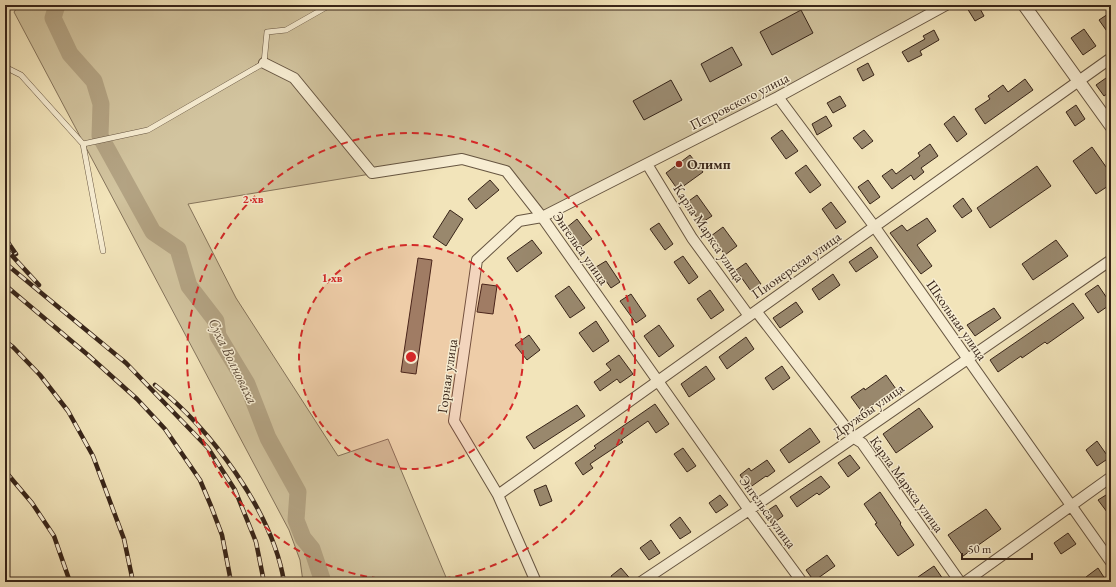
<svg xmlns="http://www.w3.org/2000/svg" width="1116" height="587" viewBox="0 0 1116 587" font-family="'EB Garamond',serif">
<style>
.green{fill:#d2c49f;stroke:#85745c}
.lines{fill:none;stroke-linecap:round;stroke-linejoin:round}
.river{stroke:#b3a383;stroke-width:17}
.building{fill:#99886d;stroke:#382519}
.service-casing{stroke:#665541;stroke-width:6}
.minor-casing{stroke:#665541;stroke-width:12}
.tertiary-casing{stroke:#665541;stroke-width:14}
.service{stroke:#f7edd2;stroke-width:5}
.minor{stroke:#f7edd2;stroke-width:10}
.tertiary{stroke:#f7edd2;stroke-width:12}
.rail-casing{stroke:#382519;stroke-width:4.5}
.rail{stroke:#f7edd2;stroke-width:3;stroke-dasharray:9;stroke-linecap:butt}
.ring{fill:none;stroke:#d62828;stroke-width:2;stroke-dasharray:7 5}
.poi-dot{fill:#8f2418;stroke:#f7edd2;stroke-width:1.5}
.labels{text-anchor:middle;stroke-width:3;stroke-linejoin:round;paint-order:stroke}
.street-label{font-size:14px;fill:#382519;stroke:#f7edd2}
.poi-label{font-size:14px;font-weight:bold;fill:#382519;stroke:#f7edd2;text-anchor:start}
.water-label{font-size:15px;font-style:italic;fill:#5d4b39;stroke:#f7edd2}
.centre{fill:#d62828;stroke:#f7edd2;stroke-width:2}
.ring-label{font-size:12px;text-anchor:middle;font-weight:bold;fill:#d62828;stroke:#f7edd2;stroke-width:3;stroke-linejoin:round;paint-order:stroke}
</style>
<rect width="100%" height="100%" fill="#f2e4ba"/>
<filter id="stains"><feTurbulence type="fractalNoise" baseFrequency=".005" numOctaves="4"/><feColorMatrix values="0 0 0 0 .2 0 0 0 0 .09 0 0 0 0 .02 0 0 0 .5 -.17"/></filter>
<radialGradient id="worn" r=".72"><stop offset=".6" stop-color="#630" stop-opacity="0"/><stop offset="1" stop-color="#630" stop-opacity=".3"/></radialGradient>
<path class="green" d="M19 5H940L542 217 506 171 462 159 188 204 236 298 338 456 388 439 448 582H303L300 560 289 530 14 12Z"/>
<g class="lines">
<path class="river" d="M57 5 53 18 70 54 94 81 101 104 100 136 153 232 178 249 189 286 216 321 218 336 247 384 268 438 298 492 296 520 303 538 312 549 323 582"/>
</g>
<path class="building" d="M973 5H978L984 16 975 21 967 8Z
M801 10 813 33 772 55 760 32Z
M1111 12V37L1099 20Z
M1084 29 1096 46 1083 55 1071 38Z
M934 30 939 40 920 51 922 55 908 62 902 52 925 39 923 36Z
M732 47 742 65 710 82 701 64Z
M868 63 874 75 863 81 857 69Z
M1106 78 1111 85V91L1104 96 1096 85Z
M1025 79 1033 90 985 124 975 109 990 99 988 96 1003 85 1008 92Z
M671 80 682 100 644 120 633 101Z
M840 96 846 106 833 113 827 103Z
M1076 105 1085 119 1075 126 1066 112Z
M826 116 832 126 817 135 812 124Z
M954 116 967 134 957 142 944 124Z
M782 130 798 151 786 159 771 138Z
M864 130 873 141 862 149 853 138Z
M930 144 938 156 921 168 924 172 914 180 911 175 892 189 882 176 892 169 896 174 920 156 918 153Z
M1092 147 1111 174V184L1096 194 1073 161Z
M690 155 703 172 678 190 666 173Z
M806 165 821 185 810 193 795 173Z
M1037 166 1051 186 990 228 977 208Z
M490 180 499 190 476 209 468 199Z
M868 180 880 197 870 204 858 187Z
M697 195 712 216 701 223 686 203Z
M963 198 972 211 962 218 953 206Z
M831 202 846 222 836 229 822 209Z
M450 210 463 219 446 246 433 237Z
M927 218 936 231 917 245 932 266 921 274 890 233 902 225 907 231Z
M577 219 592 239 580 248 566 228Z
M659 223 673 244 665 250 650 229Z
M723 227 737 246 725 255 711 236Z
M532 240 542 253 517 272 507 258Z
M1056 240 1068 256 1033 280 1022 264Z
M871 247 878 257 856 272 849 262Z
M683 256 698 277 689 284 674 262Z
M418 258 432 260 416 374 401 372Z
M606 261 620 282 611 288 596 267Z
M746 263 761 284 751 291 736 270Z
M833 274 840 285 819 300 812 289Z
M482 284 497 286 493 314 477 312Z
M1098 285 1111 304 1098 313 1085 294Z
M569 286 585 308 570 318 555 296Z
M710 290 724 310 711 319 697 299Z
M631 294 646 316 636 323 620 301Z
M796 302 803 312 780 328 773 318Z
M1073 303 1084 318 1047 344 1045 342 1022 358 1021 356 998 372 990 360Z
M994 308 1001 318 975 336 967 325Z
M596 321 609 341 593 352 579 333Z
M659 325 674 346 659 357 644 336Z
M529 335 540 350 527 360 515 345Z
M746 337 754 349 727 369 719 357Z
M619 355 633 374 620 383 617 379 600 391 594 382 611 370 606 364Z
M706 366 715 379 689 397 681 384Z
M782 366 790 378 773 390 765 378Z
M886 375 896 389 862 412 851 397 864 388 865 390Z
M655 404 669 424 656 433 648 421 621 440 623 442 590 464 593 468 583 475 575 463 596 448 594 446Z
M577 405 585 416 534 449 526 437Z
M919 408 933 427 896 453 883 434Z
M810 428 820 442 789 463 780 450Z
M1097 441 1109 458 1097 466 1086 450Z
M683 448 696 466 687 472 674 454Z
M850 455 860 468 848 477 838 463Z
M767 460 775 471 767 477 766 476 749 488 740 475 749 468 751 471Z
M821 476 830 487 819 495 817 493 797 507 790 497Z
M546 485 552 501 540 506 534 490Z
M880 492 901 523 900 524 914 545 898 556 875 524 877 523 864 504Z
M720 495 728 505 716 513 709 503Z
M1106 495 1111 502V509L1107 512 1098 500Z
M776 505 783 516 772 524 764 513Z
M986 509 1001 529 963 556 948 535Z
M680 517 691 532 680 539 670 525Z
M1068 533 1076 544 1061 554 1054 543Z
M651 540 660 553 649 560 640 548Z
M827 555 835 566 814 581 806 570Z
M934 566 943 579 939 582H921L918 577Z
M621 568 633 582H607L612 578 611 576Z
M1098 568 1107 582H1089L1086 577Z"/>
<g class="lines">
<defs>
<path id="service" d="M5 67 21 75 83 144 103 251
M83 144 148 130 264 63 267 32 286 30 330 5"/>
<path id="minor" d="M264 63 294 78 372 173 462 159 506 171 542 217 749 510 802 582
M778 97 874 226 1111 562
M647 164 692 238 749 316
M756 311 854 438 862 443 960 582
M498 495 1111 58
M536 582 498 495 454 421 477 260 519 221 542 217 778 97 946 5
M641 582 749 510 1111 260
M965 582 1111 477"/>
<path id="tertiary" d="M1024 5 1111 126"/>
</defs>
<use href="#service" class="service-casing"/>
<use href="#minor" class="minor-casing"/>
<use href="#tertiary" class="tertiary-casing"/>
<use href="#service" class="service"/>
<use href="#minor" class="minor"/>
<use href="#tertiary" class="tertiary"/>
<defs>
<path id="rail" d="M5 238 16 254
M5 248 39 285
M5 263 126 363 208 448 235 490 256 542 264 582
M5 285 88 355 137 399 165 429 200 480 211 506 222 535 231 582
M5 341 13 347 40 375 68 411 93 456 124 539 133 582
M155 385C210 428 273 512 284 582
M5 471 32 503 54 536 70 582"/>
</defs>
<use href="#rail" class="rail-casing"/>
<use href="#rail" class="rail"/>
</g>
<circle cx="411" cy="357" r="112" fill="#d62828" fill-opacity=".12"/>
<g class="ring">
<circle cx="411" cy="357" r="112"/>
<circle cx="411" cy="357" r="224"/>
</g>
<circle class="poi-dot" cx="679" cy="164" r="4"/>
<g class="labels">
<g class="street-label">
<text transform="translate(739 101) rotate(-27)" y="5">Петровского улица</text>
<text transform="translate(709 233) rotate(56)" y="5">Карла Маркса улица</text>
<text transform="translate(581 248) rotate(55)" y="5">Энгельса улица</text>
<text transform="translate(796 265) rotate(-35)" y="5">Пионерская улица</text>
<text transform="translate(957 320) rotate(55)" y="5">Школьная улица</text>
<text transform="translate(447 376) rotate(-82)" y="5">Горная улица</text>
<text transform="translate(868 410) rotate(-35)" y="5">Дружбы улица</text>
<text transform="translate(907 484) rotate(54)" y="5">Карла Маркса улица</text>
<text transform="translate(768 512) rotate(54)" y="5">Энгельса улица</text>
</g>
<g class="poi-label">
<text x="687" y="169">Олимп</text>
</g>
<g class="water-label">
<text transform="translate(233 361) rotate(64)" y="5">Суха Волноваха</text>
</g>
</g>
<circle cx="411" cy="357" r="6" class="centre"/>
<g class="ring-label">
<text x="253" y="203">2 хв</text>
<text x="332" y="282">1 хв</text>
</g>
<rect width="1116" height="587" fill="none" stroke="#f2e4ba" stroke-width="20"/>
<rect x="6" y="6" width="1104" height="575" fill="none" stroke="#382519" stroke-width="2"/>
<rect x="10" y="10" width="1096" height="567" fill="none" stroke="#382519"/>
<path d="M962 553v6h70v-6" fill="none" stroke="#382519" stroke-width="2"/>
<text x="968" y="553" font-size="12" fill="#382519" stroke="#f7edd2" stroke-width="3" paint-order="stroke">50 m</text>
<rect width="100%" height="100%" filter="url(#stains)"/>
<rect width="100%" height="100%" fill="url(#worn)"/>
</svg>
